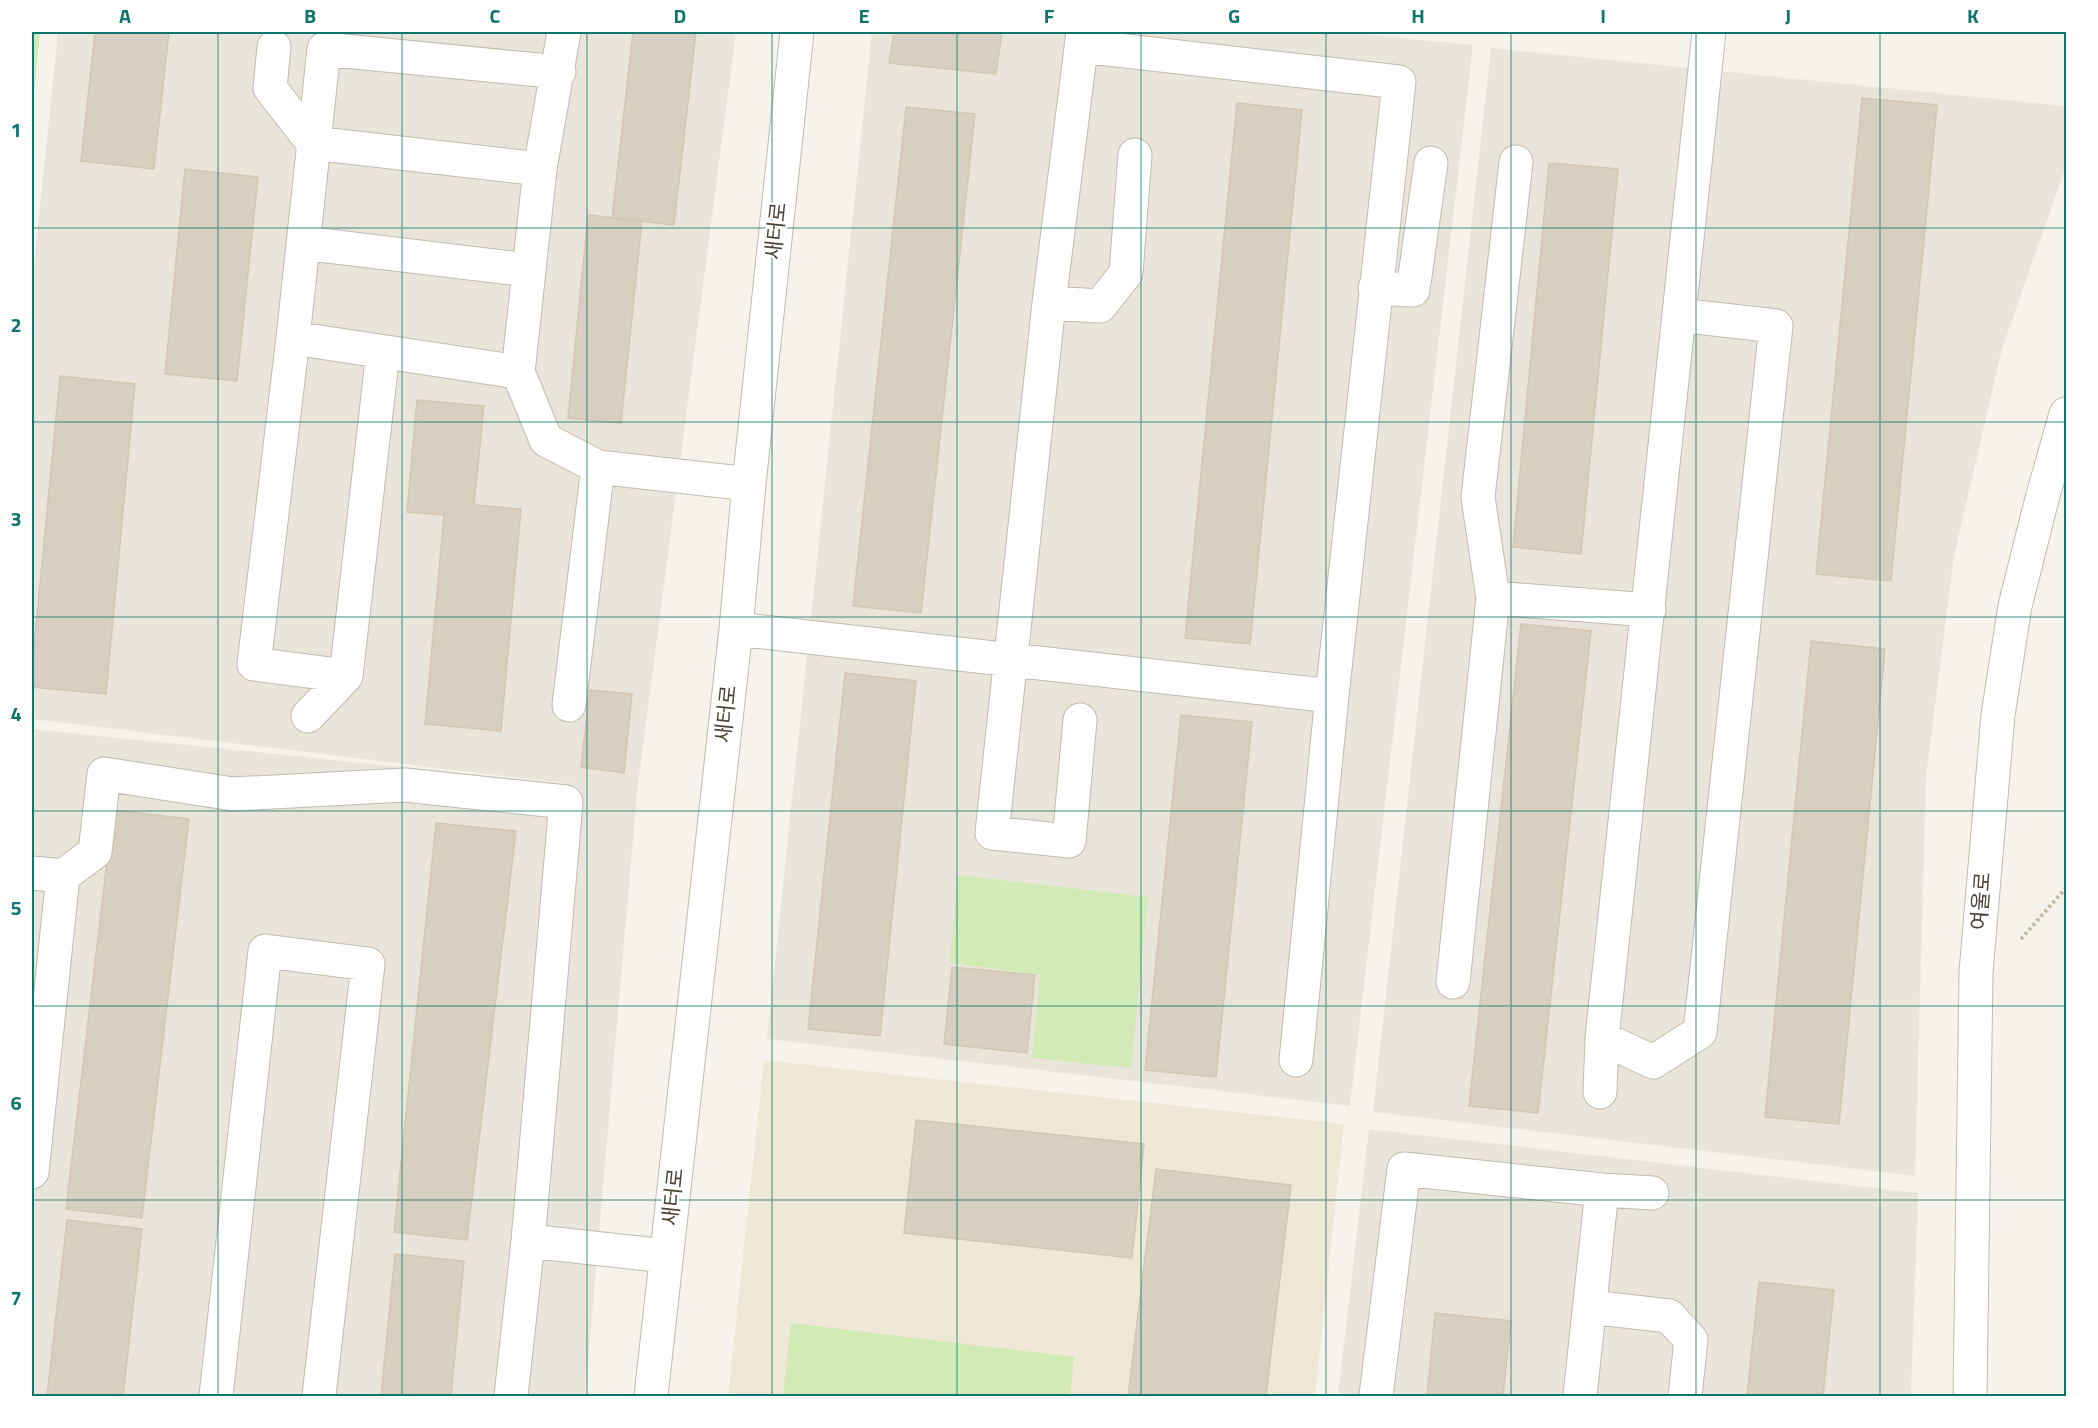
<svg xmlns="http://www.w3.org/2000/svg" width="2098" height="1428" viewBox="0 0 2098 1428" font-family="'Titillium Web','Noto Sans KR',sans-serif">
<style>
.residential{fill:#eae5da}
.education{fill:#efe8d6}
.green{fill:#d2eab5}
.building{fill:#d8cfc1;stroke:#d3c7b4;stroke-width:1.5}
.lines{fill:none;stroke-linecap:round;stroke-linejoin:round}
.minor-casing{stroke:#c2bbae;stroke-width:35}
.path{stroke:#c4b79f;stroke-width:4;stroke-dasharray:3 3;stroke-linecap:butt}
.minor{stroke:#fff;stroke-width:33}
.grid{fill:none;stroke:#0f766e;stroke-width:1.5;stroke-opacity:0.55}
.labels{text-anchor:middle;stroke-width:4.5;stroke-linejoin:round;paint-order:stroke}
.street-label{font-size:21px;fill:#4b4439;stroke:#fff}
.neatline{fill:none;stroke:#0f766e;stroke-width:2}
.grid-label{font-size:20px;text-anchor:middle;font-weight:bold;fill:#0f766e}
</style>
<rect width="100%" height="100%" fill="#f6f3ec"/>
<path class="residential" d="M58 32H736L637 792 585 1396H32V729L587 786 32 719V284Z
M872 32H1341L1473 45 1350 1106 767 1039Z
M1491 48 2066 106V166L2002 349 1954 556 1926 777 1915 1176 1373 1112Z
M1369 1129 1918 1193 1911 1396H1338Z"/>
<path class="education" d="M764 1060 1344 1124 1315 1396H728Z"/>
<path class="green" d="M32 32H40L32 116Z
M958 875 1148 897 1131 1068 1032 1058 1040 975 950 963Z
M791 1323 1074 1357 1070 1396H783Z"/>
<path class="building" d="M95 32H169L154 169 81 161Z
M633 32H696L674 225 612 218Z
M894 32H1002L996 74 889 63Z
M1862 98 1937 105 1891 581 1816 574Z
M1237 103 1302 110 1250 644 1185 638Z
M906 107 975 114 921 613 853 606Z
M1549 163 1618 169 1581 554 1513 547Z
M185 169 258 177 237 381 165 374Z
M588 215 642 221 621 423 568 418Z
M60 376 135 384 106 694 32 687V668Z
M417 400 484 406 474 505 521 509 501 731 425 724 444 515 407 512Z
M1521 624 1591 631 1538 1113 1469 1106Z
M1811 641 1885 649 1839 1124 1765 1117Z
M845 673 916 681 880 1036 808 1029Z
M590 690 632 694 624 773 581 767Z
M1181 715 1252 722 1216 1077 1145 1070Z
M113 810 189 819 142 1218 66 1209Z
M436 823 516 831 467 1240 394 1232Z
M952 967 1035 975 1027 1053 944 1044Z
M916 1120 1144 1144 1132 1258 904 1233Z
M1156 1169 1291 1185 1266 1396H1128Z
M67 1220 142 1229 123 1396H47Z
M395 1254 464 1261 451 1396H381Z
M1759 1282 1834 1290 1823 1396H1747Z
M1435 1313 1511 1321 1503 1396H1427Z"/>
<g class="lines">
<defs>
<path id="minor" d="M564 32 540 169 518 372 546 440 598 467 569 705
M1082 46 1399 82 1332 696 1296 1060
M274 47 270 88 313 143 540 169
M303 243 528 270
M1375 288 1413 290 1431 163
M1049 303 1100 306 1126 273 1135 155
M293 338 254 664 346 676 383 352
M518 372 293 338 324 49 559 72
M598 467 749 484
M1493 598 1478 497 1516 162
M736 629 1332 696
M308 716 346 676
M1080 720 1069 841 992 833 1049 303 1083 32
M32 873 63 876 95 852 104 774 233 794 405 785 566 802 528 1241 511 1396
M1453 982 1493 598 1649 610
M1602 1038 1653 1062 1700 1032 1776 326 1679 315
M1600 1092 1602 1038 1709 32
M32 1172 63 876
M528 1241 666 1256
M1590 1307 1669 1316 1691 1340 1685 1396
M216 1396 265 951 368 964 319 1396
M651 1396 736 629 749 484 797 32
M1376 1396 1404 1169 1602 1190
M1580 1396 1602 1190 1652 1193
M1970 1396 1976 972 1998 715 2015 606 2042 499 2066 414"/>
</defs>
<use href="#minor" class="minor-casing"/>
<path class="path" d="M2021 939 2066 888V885"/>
<use href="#minor" class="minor"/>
</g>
<path class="grid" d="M218 32V1396M402 32V1396M587 32V1396M772 32V1396M957 32V1396M1141 32V1396M1326 32V1396M1511 32V1396M1696 32V1396M1880 32V1396M32 228H2066M32 422H2066M32 617H2066M32 811H2066M32 1006H2066M32 1200H2066"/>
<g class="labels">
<g class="street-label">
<text transform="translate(776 231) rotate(-84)" y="7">새터로</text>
<text transform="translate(726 714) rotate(-84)" y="7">새터로</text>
<text transform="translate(1981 901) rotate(-86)" y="7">여울로</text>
<text transform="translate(673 1197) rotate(-84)" y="7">새터로</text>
</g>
</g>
<rect width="2098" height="1428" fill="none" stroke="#ffffff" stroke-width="66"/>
<rect x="33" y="33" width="2032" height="1362" class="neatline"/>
<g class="grid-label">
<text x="125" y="23">A</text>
<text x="310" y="23">B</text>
<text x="495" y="23">C</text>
<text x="680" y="23">D</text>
<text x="864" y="23">E</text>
<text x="1049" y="23">F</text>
<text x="1234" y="23">G</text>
<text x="1418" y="23">H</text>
<text x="1603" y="23">I</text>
<text x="1788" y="23">J</text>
<text x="1973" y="23">K</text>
<text x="16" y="137">1</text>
<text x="16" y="332">2</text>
<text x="16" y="526">3</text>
<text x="16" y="721">4</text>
<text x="16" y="915">5</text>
<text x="16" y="1110">6</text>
<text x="16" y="1305">7</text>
</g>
</svg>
